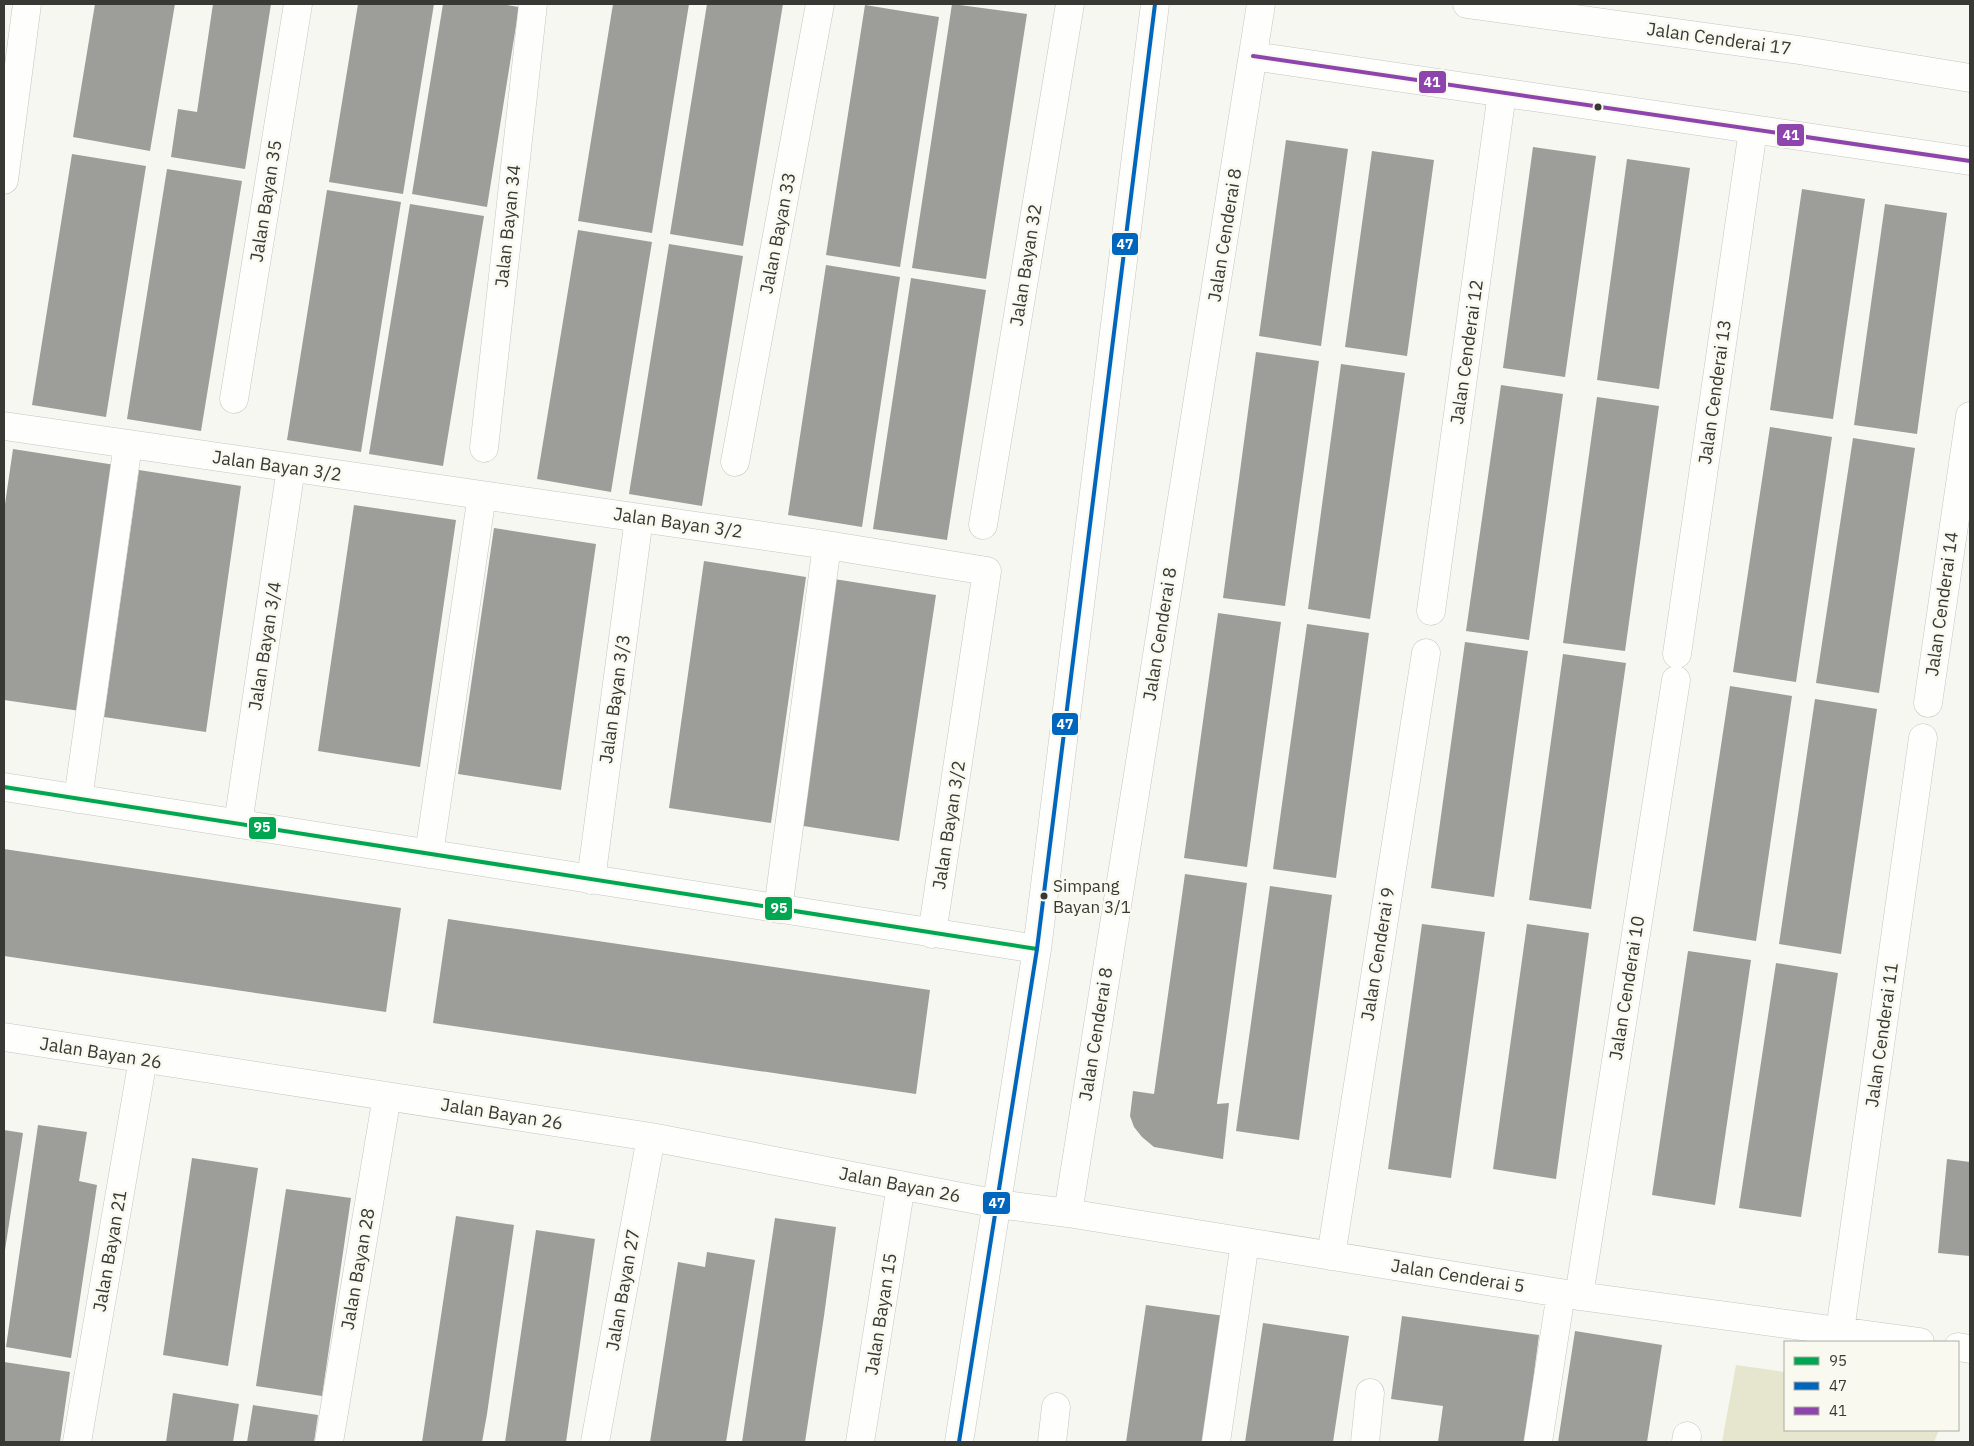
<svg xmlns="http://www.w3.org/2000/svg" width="1974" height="1446" viewBox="0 0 1974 1446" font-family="'IBM Plex Sans',sans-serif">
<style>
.green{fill:#e5e6cd}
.building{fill:#9d9d99}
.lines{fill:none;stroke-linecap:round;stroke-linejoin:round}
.minor-casing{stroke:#c4c4c0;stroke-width:29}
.minor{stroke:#fefefd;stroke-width:28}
.bus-1-casing{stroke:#f9f9f0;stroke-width:8}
.bus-2-casing{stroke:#f9f9f0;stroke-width:8}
.bus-3-casing{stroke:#f9f9f0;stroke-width:8}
.bus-1{stroke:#00a651;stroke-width:4}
.bus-2{stroke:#0065bd;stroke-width:4}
.bus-3{stroke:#8e44ad;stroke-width:4}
.bus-dot{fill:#383935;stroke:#f9f9f0;stroke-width:2}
.labels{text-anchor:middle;stroke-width:5;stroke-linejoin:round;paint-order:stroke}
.bus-label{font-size:17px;fill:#383935;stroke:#f9f9f0;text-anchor:start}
.street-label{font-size:18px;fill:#383935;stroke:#f9f9f0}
.line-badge{stroke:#f9f9f0;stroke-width:2}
.badge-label{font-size:14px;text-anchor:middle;font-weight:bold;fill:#fff}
</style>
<rect width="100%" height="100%" fill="#f7f7f2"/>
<path class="green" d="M1736 1365 1785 1372V1430H1939L1934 1442H1722Z"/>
<path class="building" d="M95 4H175L150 151 73 137Z
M213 4H271L245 169 171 157 178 109 197 112Z
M358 4H434L403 194 329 182Z
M443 4H500L519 7 487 207 412 194Z
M613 4H689L652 233 578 221Z
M707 4H783L743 246 670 234Z
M952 4 1027 14 986 279 912 268Z
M865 5 939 17 900 267 826 255Z
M1286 140 1348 149 1321 346 1259 336Z
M1533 147 1596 156 1565 377 1503 368Z
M1372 151 1434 160 1407 356 1345 347Z
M72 154 146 166 106 417 32 405Z
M1627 159 1690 168 1659 389 1597 380Z
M167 169 242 181 201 431 127 419Z
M1802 189 1865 199 1833 419 1770 410Z
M327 190 401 202 361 452 287 440Z
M410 204 484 216 443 466 369 454Z
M1885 204 1947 213 1917 434 1854 425Z
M578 230 652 242 611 492 537 479Z
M669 244 743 256 702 506 629 494Z
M826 265 900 277 862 527 788 515Z
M911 278 986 290 947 540 873 529Z
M1256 352 1319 361 1285 606 1223 598Z
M1341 364 1405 373 1370 619 1308 609Z
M1501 385 1563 394 1529 640 1466 631Z
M1597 397 1659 406 1625 651 1563 643Z
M1770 427 1832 437 1796 682 1733 672Z
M1853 438 1915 448 1879 693 1816 683Z
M13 449 115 465 80 711 4 700V511Z
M139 470 241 486 206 732 104 717Z
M354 505 456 520 420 767 318 751Z
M494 528 596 544 561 790 458 774Z
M704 561 806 577 771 823 669 808Z
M834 579 936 595 899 841 797 825Z
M1218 613 1281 622 1247 867 1184 858Z
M1307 624 1369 633 1336 878 1273 869Z
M1465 642 1528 651 1494 897 1431 888Z
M1563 654 1626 663 1591 909 1529 900Z
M1730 686 1792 696 1756 941 1693 931Z
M1815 699 1877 709 1841 954 1779 944Z
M4 849 401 908 386 1012 4 956Z
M1185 874 1247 883 1217 1104 1229 1103 1223 1159 1154 1147 1142 1137 1134 1127 1130 1116 1133 1091 1154 1094Z
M1270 886 1332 895 1299 1140 1236 1131Z
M448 919 930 990 916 1094 433 1023Z
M1422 924 1485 932 1451 1178 1388 1169Z
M1527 924 1589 933 1556 1179 1493 1169Z
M1688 951 1751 960 1715 1205 1652 1195Z
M1776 963 1838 973 1801 1217 1739 1208Z
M38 1125 87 1132 79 1181 97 1185 71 1358 6 1347Z
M4 1130 23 1133 5 1250H4Z
M192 1158 258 1168 228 1366 163 1355Z
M1947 1159 1970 1162V1256L1938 1253Z
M286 1189 351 1198 322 1396 256 1386Z
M456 1216 514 1225 487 1414 482 1442H422Z
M775 1218 836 1227 824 1316 805 1442H742Z
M536 1230 595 1239 566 1442H505Z
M707 1252 755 1260 726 1442H650L678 1262 705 1267Z
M1146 1305 1232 1317 1213 1442H1126Z
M1402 1316 1539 1335 1525 1442H1438L1443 1406 1391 1399Z
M1263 1323 1349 1336 1333 1442H1245Z
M1575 1331 1662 1345 1647 1442H1558Z
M4 1362 70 1372 60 1442H4Z
M173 1393 239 1404 233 1442H166Z
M253 1405 318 1415 314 1442H247Z"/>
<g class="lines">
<defs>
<path id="minor" d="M1467 4 1799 50 1970 78
M1253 56 1970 161
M4 180 27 4
M234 399 298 4
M4 426 827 545 987 571 932 934
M484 448 533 4
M735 462 820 4
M983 525 1070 4
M1431 611 1502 93
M1677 654 1753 130
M1928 703 1970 416
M4 787 1037 949
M78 799 128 444
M238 824 291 468
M429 854 482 495
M591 880 639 518
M778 909 827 545
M4 1037 651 1137 998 1204 1068 1213 1579 1296 1920 1342
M1068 1213 1261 4
M1331 1256 1426 653
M1579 1296 1676 680
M1840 1331 1923 738
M1958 1347 1970 1349
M77 1442 143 1059
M329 1442 387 1096
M595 1442 651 1137
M860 1442 901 1185
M959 1442 1037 949 1155 4
M1052 1442 1056 1407
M1216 1442 1245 1242
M1365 1442 1370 1393
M1538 1442 1561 1293
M1686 1442 1687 1436"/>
</defs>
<use href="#minor" class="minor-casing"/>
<use href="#minor" class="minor"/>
<defs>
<path id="bus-1" d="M4 787 1037 949"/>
<path id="bus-2" d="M959 1442 1037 949 1155 4"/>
<path id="bus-3" d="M1253 56 1970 161"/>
</defs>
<use href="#bus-1" class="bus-1-casing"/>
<use href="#bus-2" class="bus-2-casing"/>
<use href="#bus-3" class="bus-3-casing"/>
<use href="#bus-1" class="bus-1"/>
<use href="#bus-2" class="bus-2"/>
<use href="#bus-3" class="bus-3"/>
</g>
<g class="bus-dot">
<circle cx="1598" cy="107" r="4.5"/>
<circle cx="1044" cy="896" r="4.5"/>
</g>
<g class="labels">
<g class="bus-label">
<text x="1053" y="892">Simpang<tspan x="1053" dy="21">Bayan 3/1</tspan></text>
</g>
<g class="street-label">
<text transform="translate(1719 39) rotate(8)" y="6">Jalan Cenderai 17</text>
<text transform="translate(266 201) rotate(-81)" y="6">Jalan Bayan 35</text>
<text transform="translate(508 226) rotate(-84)" y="6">Jalan Bayan 34</text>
<text transform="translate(778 233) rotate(-79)" y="6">Jalan Bayan 33</text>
<text transform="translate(1225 235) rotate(-81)" y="6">Jalan Cenderai 8</text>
<text transform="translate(1026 265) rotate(-81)" y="6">Jalan Bayan 32</text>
<text transform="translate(1467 352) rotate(-82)" y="6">Jalan Cenderai 12</text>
<text transform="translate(1715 392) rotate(-82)" y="6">Jalan Cenderai 13</text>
<text transform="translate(277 466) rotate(8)" y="6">Jalan Bayan 3/2</text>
<text transform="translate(678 523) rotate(8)" y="6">Jalan Bayan 3/2</text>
<text transform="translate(1942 604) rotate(-82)" y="6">Jalan Cenderai 14</text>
<text transform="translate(1160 634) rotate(-81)" y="6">Jalan Cenderai 8</text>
<text transform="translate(265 646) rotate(-81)" y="6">Jalan Bayan 3/4</text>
<text transform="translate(615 699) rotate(-82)" y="6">Jalan Bayan 3/3</text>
<text transform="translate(949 825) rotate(-81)" y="6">Jalan Bayan 3/2</text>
<text transform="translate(1378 954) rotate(-81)" y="6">Jalan Cenderai 9</text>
<text transform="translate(1627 988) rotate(-81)" y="6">Jalan Cenderai 10</text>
<text transform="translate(1096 1034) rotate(-81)" y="6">Jalan Cenderai 8</text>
<text transform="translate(1882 1035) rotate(-82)" y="6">Jalan Cenderai 11</text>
<text transform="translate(101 1053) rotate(9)" y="6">Jalan Bayan 26</text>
<text transform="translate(502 1114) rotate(9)" y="6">Jalan Bayan 26</text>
<text transform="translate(900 1185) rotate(11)" y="6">Jalan Bayan 26</text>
<text transform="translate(110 1251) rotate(-80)" y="6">Jalan Bayan 21</text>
<text transform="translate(358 1269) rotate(-80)" y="6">Jalan Bayan 28</text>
<text transform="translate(1458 1276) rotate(9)" y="6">Jalan Cenderai 5</text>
<text transform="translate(623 1290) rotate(-80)" y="6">Jalan Bayan 27</text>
<text transform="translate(881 1314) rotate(-81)" y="6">Jalan Bayan 15</text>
</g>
</g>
<g class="line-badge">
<rect x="1418" y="70" width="29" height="24" rx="5" fill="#8e44ad"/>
<rect x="1776" y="123" width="29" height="24" rx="5" fill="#8e44ad"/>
<rect x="1111" y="232" width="28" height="24" rx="5" fill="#0065bd"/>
<rect x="1051" y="712" width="28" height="24" rx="5" fill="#0065bd"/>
<rect x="248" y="816" width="29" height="24" rx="5" fill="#00a651"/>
<rect x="764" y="896" width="29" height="25" rx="5" fill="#00a651"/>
<rect x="982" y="1191" width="29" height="24" rx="5" fill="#0065bd"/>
</g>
<g class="badge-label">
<text x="1432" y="87">41</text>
<text x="1791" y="140">41</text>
<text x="1125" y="249">47</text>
<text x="1065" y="729">47</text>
<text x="262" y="832">95</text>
<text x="779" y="913">95</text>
<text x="997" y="1208">47</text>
</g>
<rect width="1974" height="1446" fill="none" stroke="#383935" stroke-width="10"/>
<rect x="1784" y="1341" width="175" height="90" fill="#f9f9f0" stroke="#acaca5"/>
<rect x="1794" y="1357" width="25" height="8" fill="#00a651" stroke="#acaca5"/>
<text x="1829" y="1366" font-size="15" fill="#383935">95</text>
<rect x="1794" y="1382" width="25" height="8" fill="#0065bd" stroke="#acaca5"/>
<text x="1829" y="1391" font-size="15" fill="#383935">47</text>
<rect x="1794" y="1407" width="25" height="8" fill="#8e44ad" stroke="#acaca5"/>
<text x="1829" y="1416" font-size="15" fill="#383935">41</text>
</svg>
